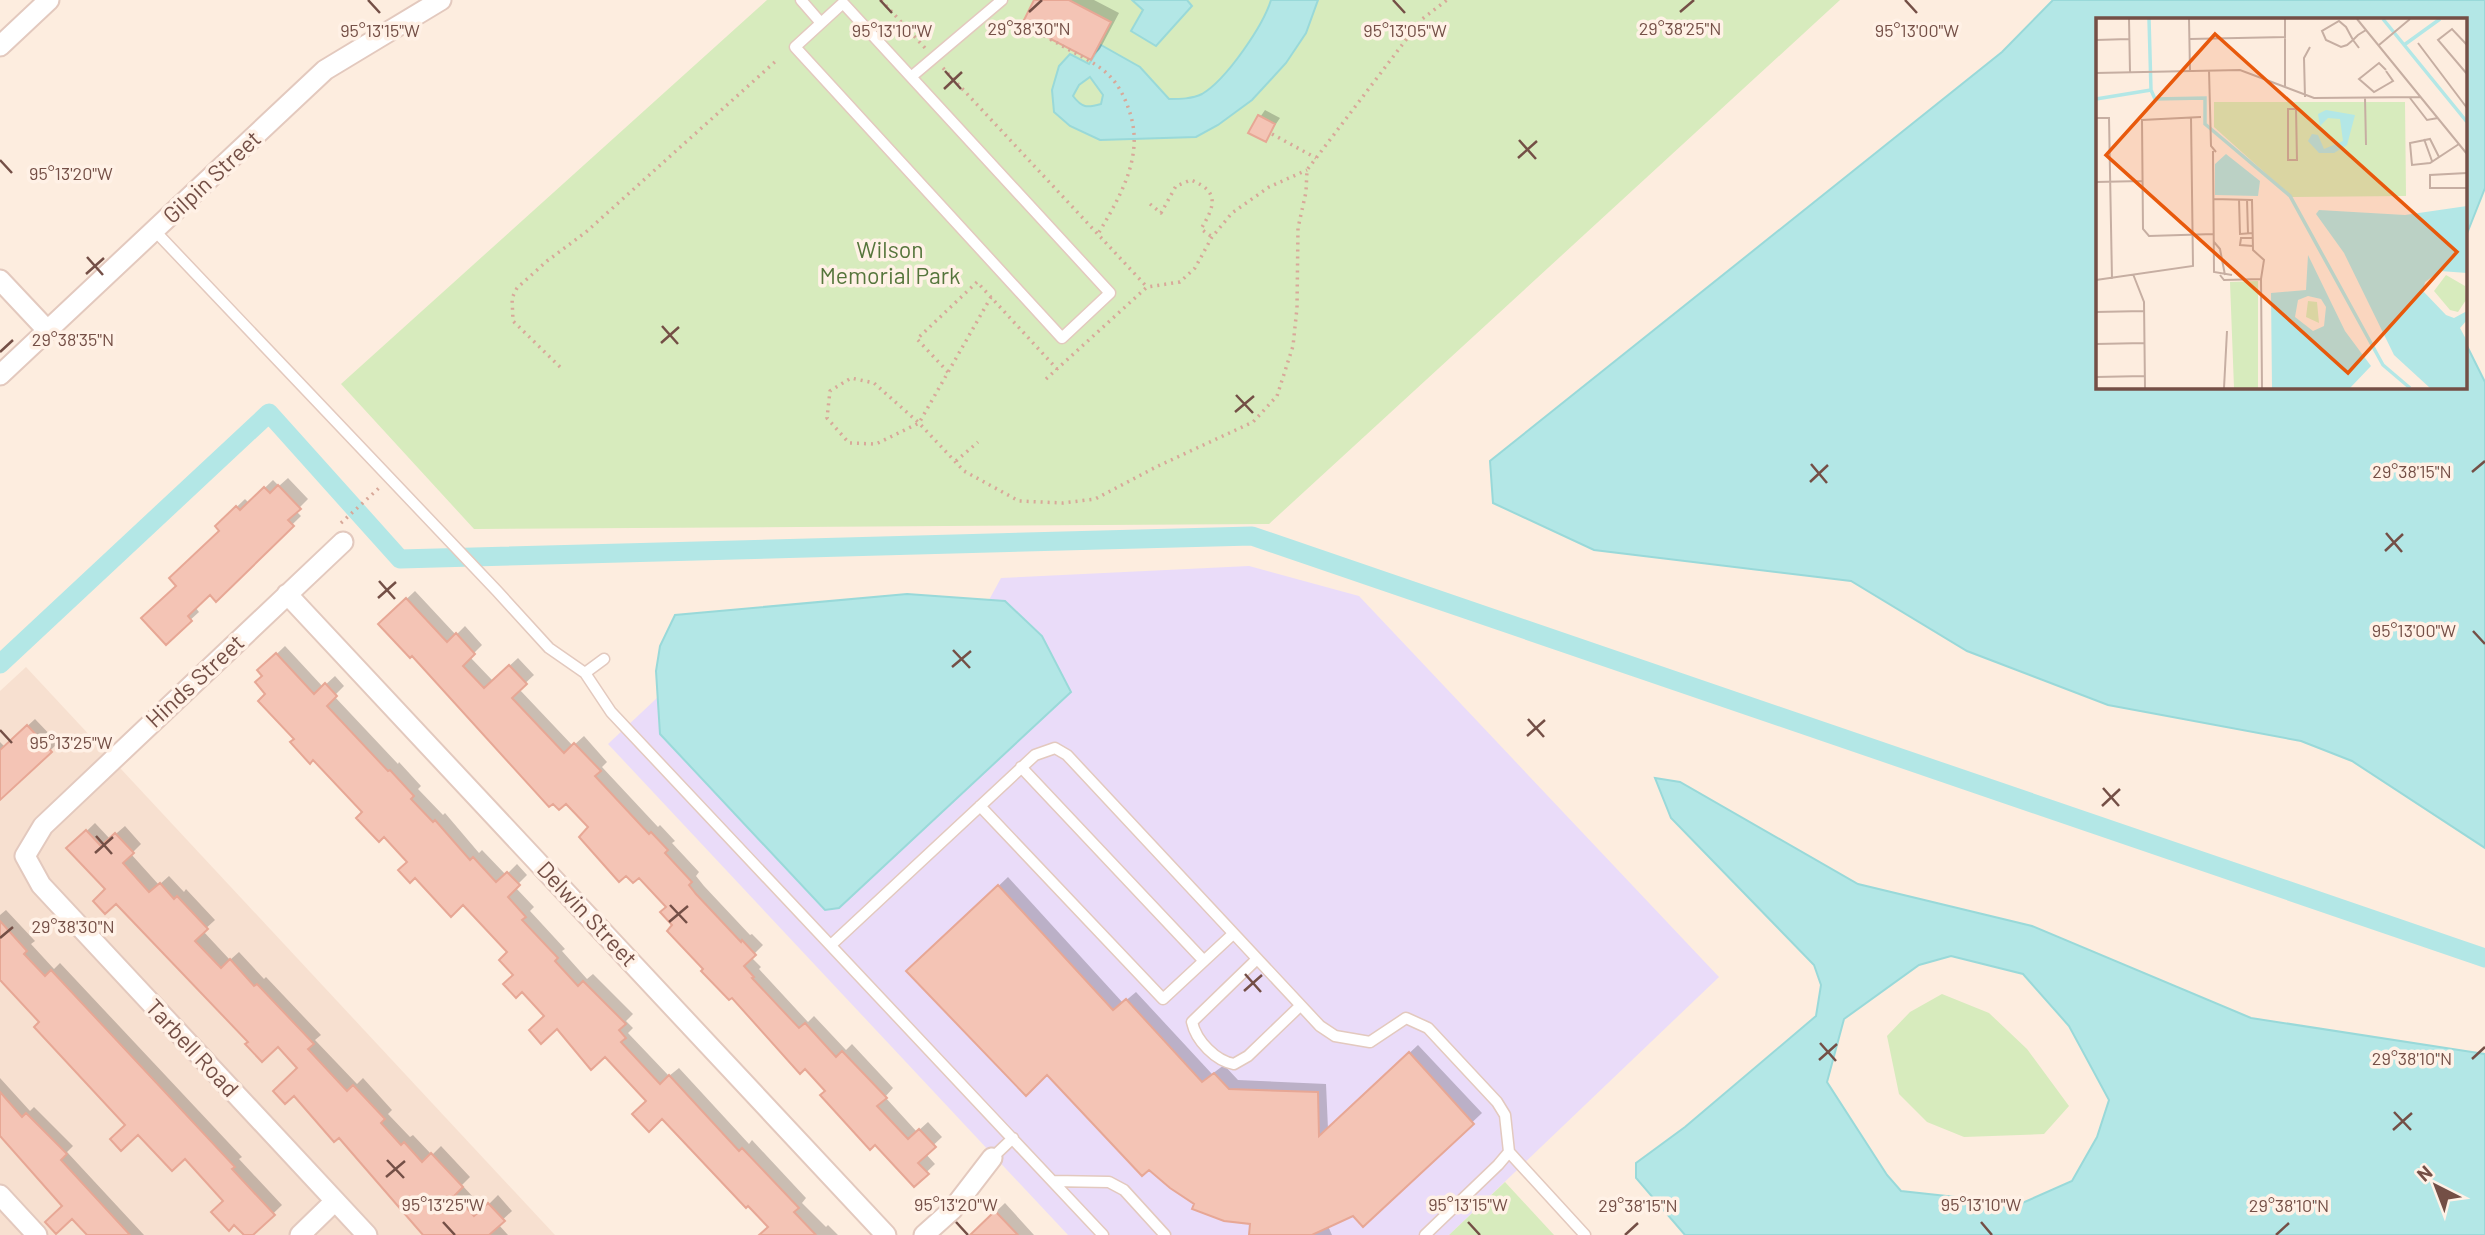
<svg xmlns="http://www.w3.org/2000/svg" width="2485" height="1235" viewBox="0 0 2485 1235" font-family="Barlow,sans-serif">
<style>
.residential{fill:#f7e0d0}
.education{fill:#eadcf9}
.green{fill:#d7ebbd}
.water{fill:#b3e7e6;stroke:#99d9d9;stroke-width:2;fill-rule:evenodd}
.shadow{fill:#0003}
.lines{fill:none;stroke-linecap:round;stroke-linejoin:round}
.canal{stroke:#b3e7e6;stroke-width:19}
.building{fill:#f4c4b5;stroke:#e7a795;stroke-width:2}
.service-casing{stroke:#e3c9be;stroke-width:13}
.minor-casing{stroke:#e3c9be;stroke-width:23}
.path{stroke:#d8a899;stroke-width:3.5;stroke-dasharray:2 5;stroke-linecap:butt}
.service{stroke:#fff;stroke-width:10}
.minor{stroke:#fff;stroke-width:19}
.ticks{fill:none;stroke:#744f46;stroke-width:2.5}
.labels{text-anchor:middle;stroke-width:7;stroke-linejoin:round;paint-order:stroke}
.street-label{font-size:23px;fill:#744f46;stroke:#fff1e6}
.park-label{font-size:23px;fill:#55753b;stroke:#fff1e6}
.inset-river{fill:none;stroke:#b3e7e6;stroke-width:3.5}
.inset-road{fill:none;stroke:#c6aea2;stroke-width:2}
.view{fill:#e8590c;fill-opacity:0.15;stroke:#e8590c;stroke-width:3.5}
.inset-edge{fill:none;stroke:#744f46;stroke-width:3.5}
.ticks-label{font-size:18px;text-anchor:middle;fill:#744f46;stroke:#fff1e6;stroke-width:7;stroke-linejoin:round;paint-order:stroke}
</style>
<rect width="100%" height="100%" fill="#fdeddf"/>
<path class="residential" d="M26 667 555 1235H0V691Z"/>
<path class="education" d="M1249 566 1359 596 1719 977 1449 1235H1068L608 744 658 697 661 734 825 909 839 908 1005 601 989 600 1001 578Z"/>
<path class="green" d="M767 0H1840L1269 524 474 529 341 384Z
M1942 994 1989 1013 2027 1049 2069 1106 2044 1134 1964 1137 1927 1122 1899 1094 1887 1036 1910 1012Z
M1505 1182 1554 1235H1449Z"/>
<path class="water" d="M1132 0H1187L1192 6 1156 46 1131 31 1143 10Z
M1271 0H1318L1306 33 1286 63 1252 100 1218 125 1196 137 1100 140 1070 126 1054 112 1052 90 1059 66 1070 54 1089 64 1101 45 1140 67 1169 99C1180 99 1192 99 1202 94 1226 80 1263 26 1271 0ZM1090 77 1103 95 1101 104C1087 108 1082 108 1073 96L1079 85Z
M2053 0H2485V188L2466 236V19H2098V387H2466V344L2485 382V848L2352 761 2301 741 2108 705 1967 651 1851 581 1594 550 1493 503 1490 461 2002 52Z
M907 594 1005 601 1042 636 1071 692 839 908 825 910 660 734 656 671 660 646 675 615Z
M1655 778 1680 782 1858 884 2032 926 2251 1018 2485 1054V1235H1685L1636 1178V1163L1685 1127 1816 1016 1821 985 1814 965 1671 818ZM1951 956 2023 974 2069 1026 2109 1100 2097 1137 2072 1181 2020 1204 1901 1191 1887 1175 1827 1082 1844 1019 1919 965Z"/>
<path class="shadow" d="M1036 0H1094L1119 13 1100 49 1091 58Z
M1265 110 1280 118 1265 140 1250 132Z
M288 478 308 499 296 511 301 516 216 599 210 593 195 607 199 612 166 642 178 585 222 531 217 526 245 499 249 503 273 480 279 486Z
M415 591 456 635 465 626 482 645 470 657 493 681 518 658 534 675 519 689 573 746 584 736 607 762 602 767 658 827 660 825 675 841 672 843 699 872 696 876 704 886 750 935 752 934 763 945 751 957 761 967 759 969 808 1022 814 1016 846 1050 852 1044 893 1088 885 1097 917 1132 928 1122 942 1137 925 1153 935 1164 914 1184 827 1091 705 969 675 925 668 907 639 875 380 624Z
M285 646 323 687 335 676 344 686 334 696 398 764 399 762 421 786 418 789 443 815 445 813 479 853 482 850 506 875 517 864 527 875 515 887 534 907 530 911 565 949 562 951 587 979 593 974 633 1014 626 1021 633 1028 628 1033 669 1076 679 1068 749 1144 752 1140 806 1198 802 1203 826 1227 828 1225 838 1235H761L770 1227 605 1055 546 1015 515 975 510 952 464 903 409 861 296 739 268 693 265 675 260 670Z
M35 719 58 743 0 799V742L5 747Z
M95 823 110 839 125 826 141 844 131 854 159 885 169 876 184 892 186 889 215 920 203 931 230 960 239 952 264 979 266 977 321 1035 315 1040 357 1084 363 1078 392 1110 388 1114 410 1137 413 1135 432 1155 441 1146 470 1177 462 1185 484 1209 498 1195 512 1211 498 1224 508 1235H424L339 1136 294 1094 300 1068 278 1045 250 1042 69 848Z
M1008 877 1123 1003 1136 992 1212 1074 1224 1065 1238 1080 1326 1084 1328 1129 1418 1045 1482 1113 1363 1225 1353 1214 1328 1226 1332 1235H1251V1222L1196 1203 1048 1072 909 971Z
M6 910 35 941 31 944 54 969 60 963 242 1157 239 1159 282 1205 251 1235H246L225 1201 185 1157 138 1133 127 1125 0 971V915Z
M0 1078 30 1111 34 1107 73 1146 67 1152 144 1235H89L72 1216 64 1205 0 1135Z
M1005 1203 1034 1235H972L980 1227Z"/>
<g class="lines">
<path class="canal" d="M0 664 269 413 400 559 1252 536 2485 958"/>
</g>
<path class="building" d="M1034 0H1069L1111 22 1091 60 1022 24Z
M1258 115 1275 124 1266 142 1248 133Z
M278 485 301 509 288 520 294 526 216 602 210 595 188 616 192 621 166 645 141 618 176 586 169 578 219 531 215 526 236 506 240 510 264 487 270 493Z
M406 598 447 642 456 633 475 654 463 666 484 688 509 665 527 684 512 698 564 753 574 743 601 771 595 776 649 834 651 832 668 850 665 853 692 882 689 885 696 894 741 942 742 940 756 955 744 966 754 977 752 978 799 1028 805 1023 836 1057 842 1051 887 1098 877 1106 908 1139 919 1129 936 1147 918 1163 929 1174 914 1187 875 1145 870 1150 820 1095 825 1091 805 1069 800 1074 732 998 729 1000 701 971 703 969 667 931 672 925 660 912 666 907 639 878 633 883 626 876 619 882 579 837 588 827 566 804 559 810 553 804 549 807 412 656 410 658 378 624Z
M276 653 314 694 325 683 337 696 327 706 388 771 390 770 414 796 411 799 433 822 435 820 470 860 473 857 496 882 507 872 520 885 508 897 526 917 522 920 558 958 555 961 578 986 583 981 626 1024 619 1030 626 1038 621 1042 660 1084 669 1075 739 1151 742 1148 799 1208 794 1212 816 1235H759L768 1227 748 1206 746 1208 662 1119 649 1132 632 1114 646 1101 605 1057 591 1070 557 1029 541 1044 529 1030 544 1016 522 992 516 998 503 984 513 975 499 960 507 952 463 905 451 917 415 878 410 883 398 870 407 862 384 837 379 842 356 818 362 812 313 760 310 764 290 742 294 739 258 701 265 694 255 682 262 676 257 670Z
M27 725 52 752 0 800V750Z
M86 830 101 846 115 833 134 853 123 863 149 892 160 883 174 899 177 896 208 929 195 941 221 968 230 959 254 986 257 984 314 1044 308 1049 347 1091 353 1085 385 1119 381 1123 401 1145 404 1142 422 1162 431 1153 463 1187 455 1195 474 1216 488 1203 505 1221 489 1235H423L339 1138 334 1142 294 1096 285 1104 273 1091 297 1068 278 1047 262 1062 245 1044 248 1042 116 904 105 914 93 901 105 889 66 848Z
M998 885 1113 1010 1126 999 1202 1082 1214 1073 1229 1089 1318 1092 1319 1136 1409 1052 1474 1124 1363 1227 1353 1216 1312 1235H1249L1250 1224 1224 1221 1192 1209 1194 1204 1170 1188 1149 1170 1142 1176 1047 1075 1026 1096 906 971Z
M0 921 27 951 24 954 45 976 51 970 235 1167 232 1169 275 1215 253 1235H244L234 1225 229 1231 211 1212 223 1201 185 1159 172 1171 138 1135 121 1151 110 1139 125 1125 34 1027 39 1022 0 980Z
M0 1092 22 1117 26 1113 67 1154 61 1160 130 1235H87L72 1219 56 1234 45 1222 62 1206 0 1136Z
M995 1211 1018 1235H970Z"/>
<g class="lines">
<defs>
<path id="service" d="M801 0 821 23
M843 3 1110 293 1062 338 795 47Z
M911 77 1002 0
M155 231 497 591 549 648 585 673 604 659
M585 673 611 712 1103 1235
M1021 767 1204 961
M980 806 1163 999 1233 934
M831 945 1035 755 1055 748 1067 755 1320 1026 1335 1036 1370 1042 1406 1018 1428 1028 1497 1102 1505 1115 1509 1152 1498 1165 1425 1235
M1257 959 1192 1022C1196 1041 1216 1061 1234 1064L1248 1056 1300 1006
M1509 1152 1585 1235
M992 1158 1013 1138
M1053 1181 1109 1182 1124 1190 1165 1235"/>
<path id="minor" d="M0 46 49 0
M0 280 48 331
M0 375 325 70 441 0
M343 542 43 826 25 856 41 885 367 1235
M287 594 886 1235
M0 1195 37 1235
M300 1235 335 1201
M924 1235 952 1210 992 1158"/>
</defs>
<use href="#service" class="service-casing"/>
<use href="#minor" class="minor-casing"/>
<path class="path" d="M881 0 926 49
M998 24C1020 18 1038 33 1057 43 1072 52 1089 59 1103 70 1116 80 1124 95 1129 110 1145 155 1121 195 1098 234
M943 68 1147 287
M1272 134 1316 158
M1150 204 1161 213 1176 186 1191 180C1221 192 1214 207 1201 229L1212 237
M991 297 919 423 876 444 849 443 827 418 830 391 851 378 874 383 919 423 964 471 1019 501 1063 503 1095 499 1156 467 1253 422 1277 396 1293 346 1297 308 1298 228 1306 192 1307 170 1421 20 1447 0
M560 367 513 321 512 298 517 288 547 261 586 232 777 60
M948 372 917 339 977 282 1057 369
M1046 379 1147 287 1180 282 1195 268 1212 237 1232 213 1269 187 1307 170
M956 461 978 442
M341 523 379 488"/>
<use href="#service" class="service"/>
<use href="#minor" class="minor"/>
</g>
<path class="ticks" d="M368 0 380 13M880 0 892 13M1393 0 1405 13M1905 0 1917 13M1029 12 1042 0M1680 12 1694 0M945 71 961 89M944 89 962 72M1519 140 1536 159M1518 158 1537 141M0 160 12 173M87 257 103 275M86 274 104 258M662 326 678 344M661 343 679 327M0 352 13 340M1236 395 1253 413M1235 412 1254 396M1811 464 1827 483M2472 472 2485 461M1810 482 1828 465M2386 533 2402 552M2385 551 2403 534M379 581 395 599M378 598 396 582M2473 631 2485 644M953 650 970 668M952 667 971 651M1528 719 1544 737M0 730 12 743M1527 736 1545 720M2103 788 2119 806M2102 806 2120 789M96 836 112 854M95 853 113 837M670 905 687 923M669 922 688 906M0 938 13 927M1245 974 1261 992M1244 991 1262 975M1820 1043 1836 1061M2472 1059 2485 1047M1819 1060 1837 1044M2394 1112 2411 1130M2393 1130 2412 1113M387 1160 404 1178M386 1177 405 1161M443 1222 455 1235M956 1222 968 1235M1468 1222 1480 1235M1981 1222 1992 1235M1625 1235 1638 1223M2276 1235 2289 1223"/>
<g class="labels">
<g class="street-label">
<text transform="translate(212 177) rotate(-43)" y="8">Gilpin Street</text>
<text transform="translate(195 681) rotate(-43)" y="8">Hinds Street</text>
<text transform="translate(587 914) rotate(47)" y="8">Delwin Street</text>
<text transform="translate(192 1048) rotate(47)" y="8">Tarbell Road</text>
</g>
<g class="park-label">
<text x="890" y="258">Wilson<tspan x="890" dy="26">Memorial Park</tspan></text>
</g>
</g>
<g transform="translate(2096 18)">
<rect width="371" height="371" fill="#fdeddf"/>
<path d="M118 84H309L310 178 196 179 118 109ZM350 257 369 268 370 282 362 294 354 292 338 273ZM162 263V370H138L134 264ZM212 283 221 284 223 305 210 299Z" fill="#d7ebbd"/>
<path d="M230 92 259 97 251 127 238 135H223L212 123 216 116 222 117 228 131 247 123 244 101 232 100 224 108 222 96ZM130 136 164 163 162 178 119 177V146ZM371 188V255L344 253 329 264 327 273 350 297 358 300 371 293V302L364 310 371 323V370H334L298 337 248 235 220 196 223 192 309 197ZM212 237 249 313 275 348 254 370H176L175 275 210 272ZM212 278 225 281 230 289 228 308 217 313 199 299 202 282Z" fill="#b3e7e6" fill-rule="evenodd"/>
<path class="inset-river" d="M287 1 371 104M308 27 344 1M55 72 59 81 109 80V106L194 178 287 347 314 370M0 81 55 72 53 1"/>
<path class="inset-road" d="M33 1 34 54M93 1 94 53M261 1 371 136M94 21 190 19M0 22 33 21M322 25 371 90M283 27 314 1M371 27 356 11 342 22 371 56M263 30 257 22 250 9 243 3 226 13 230 22 245 29 251 27 257 22 262 17 270 12M113 52 115 128 120 134M290 52 283 45 263 61 278 74 297 63 290 53M0 55 144 52 218 80 325 79M189 68V1M209 79 208 40 214 29M269 80 270 127M314 80 331 102 342 100M192 91H200L201 142H192ZM105 99 46 102 47 211 53 218 118 216M0 100H13L16 261M328 121 336 143M117 133 118 254 136 257M343 139 334 121 314 125 316 147 334 145 363 126M371 155 334 157V170H371M0 164 46 163M117 181 156 182 157 232 168 242 165 261 128 262 124 257M143 181 144 216 157 215M151 181 152 216M157 220H145L144 227 157 228M118 224 124 231 129 257M37 256 48 284 49 370M165 261 166 370M0 262 97 248 95 99M0 294 48 293M0 326 49 325M0 359 49 358M128 370 131 313"/>
<path class="view" d="M119 16 361 234 252 355 10 137Z"/>
<rect width="371" height="371" class="inset-edge"/>
</g>
<g class="ticks-label">
<text x="1029" y="35">29°38'30"N</text>
<text x="1680" y="35">29°38'25"N</text>
<text x="892" y="37">95°13'10"W</text>
<text x="1405" y="37">95°13'05"W</text>
<text x="380" y="37">95°13'15"W</text>
<text x="1917" y="37">95°13'00"W</text>
<text x="71" y="180">95°13'20"W</text>
<text x="73" y="346">29°38'35"N</text>
<text x="2412" y="478">29°38'15"N</text>
<text x="2414" y="637">95°13'00"W</text>
<text x="71" y="749">95°13'25"W</text>
<text x="73" y="933">29°38'30"N</text>
<text x="2412" y="1065">29°38'10"N</text>
<text x="443" y="1211">95°13'25"W</text>
<text x="956" y="1211">95°13'20"W</text>
<text x="1468" y="1211">95°13'15"W</text>
<text x="1981" y="1211">95°13'10"W</text>
<text x="1638" y="1212">29°38'15"N</text>
<text x="2289" y="1212">29°38'10"N</text>
</g>
<g transform="translate(2436 1186) rotate(318)" stroke="#fff1e6" stroke-width="5" paint-order="stroke">
<path d="M0-5L12 26L0 18L-12 26Z" fill="#744f46"/>
<text y="-10" font-size="19" font-weight="bold" text-anchor="middle" fill="#744f46">N</text>
</g>
</svg>
